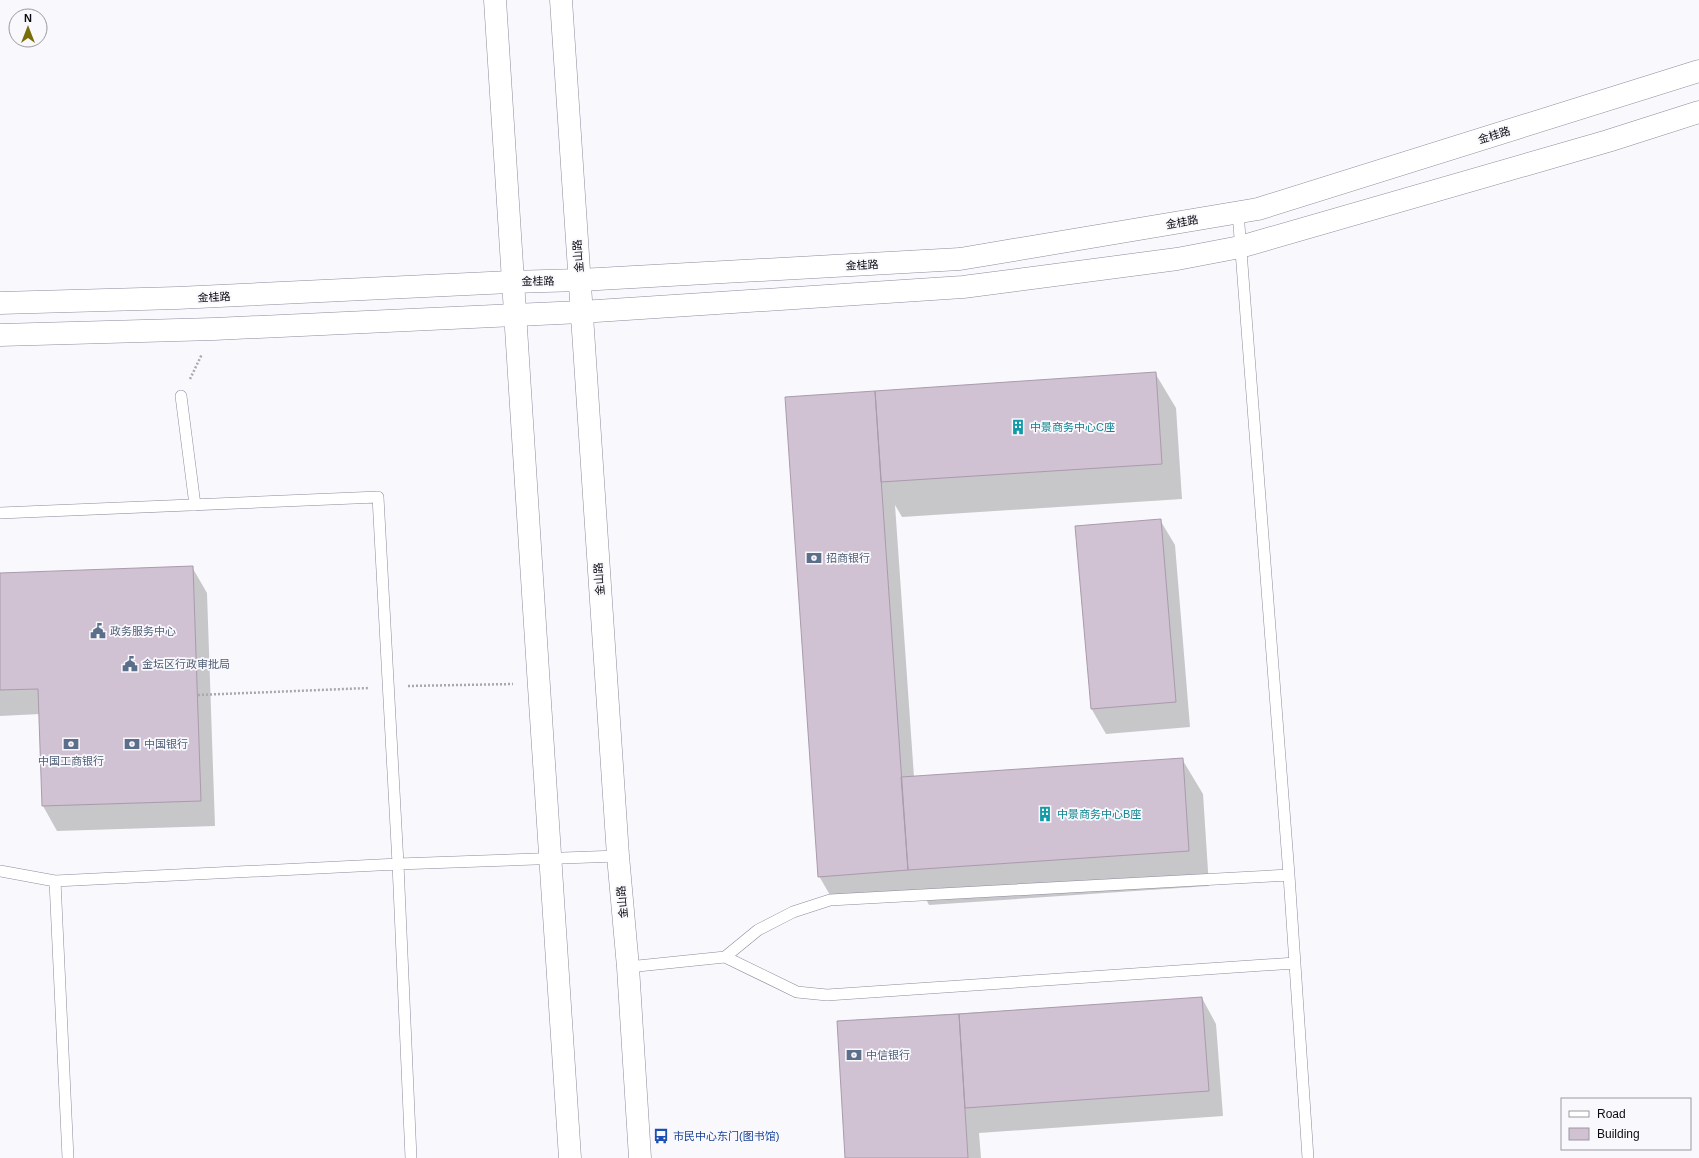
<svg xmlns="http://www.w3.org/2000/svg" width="1699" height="1158" viewBox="0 0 1699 1158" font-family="Arial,'Noto Sans SC',sans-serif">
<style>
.shadow{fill:#0003}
.building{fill:#d0c1d3;stroke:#a99bac}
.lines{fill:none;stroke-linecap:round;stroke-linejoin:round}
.service-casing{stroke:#8e8a9d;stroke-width:12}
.secondary-casing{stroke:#8e8a9d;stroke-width:23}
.primary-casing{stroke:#8e8a9d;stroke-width:23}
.path{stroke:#aaa8ad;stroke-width:2.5;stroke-dasharray:2 2;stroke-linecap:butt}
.service{stroke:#fff;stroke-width:11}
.secondary{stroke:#fff;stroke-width:22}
.primary{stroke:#fff;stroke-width:22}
.labels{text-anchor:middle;stroke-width:3.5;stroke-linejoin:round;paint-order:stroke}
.street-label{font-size:11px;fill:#0d0b12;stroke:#f9f8fc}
.culture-label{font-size:11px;fill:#0d838f;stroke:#f9f8fc;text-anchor:start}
.service-label{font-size:11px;fill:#4e5e75;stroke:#f9f8fc;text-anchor:start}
.transit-label{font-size:11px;fill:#164399;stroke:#f9f8fc;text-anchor:start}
</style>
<rect width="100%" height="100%" fill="#f9f8fc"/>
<path class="shadow" d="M1155 373 1176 408 1182 499 902 517 895 505 914 777 1182 759 1203 794 1209 886 929 905 924 895 834 902 819 876 786 398Z
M1160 520 1175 545 1190 727 1106 734 1091 708Z
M192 567 207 593 215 826 57 831 43 806 40 714 0 716V574Z
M1202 998 1216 1024 1223 1116 979 1133 981 1158H846L838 1021Z"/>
<path class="building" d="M1156 372 1162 464 881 482 875 391Z
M875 391 908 870 818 877 785 397Z
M1161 519 1176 702 1091 709 1075 526Z
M193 566 201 801 42 806 38 689 0 690V573Z
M1183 758 1189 851 908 870 901 777Z
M1202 997 1209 1091 965 1108 959 1014Z
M959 1014 968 1158H845L837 1021Z"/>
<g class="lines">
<defs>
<path id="service" d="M1238 212 1289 875 1308 1158
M181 396 195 505
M0 513 378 497 398 864 411 1158
M0 871 55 881 68 1158
M55 881 398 864 618 856
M725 957 758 930 793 912 830 900 1289 875
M628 967 725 957 797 992 827 995 1295 963"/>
<path id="secondary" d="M0 303 177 298 511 282 580 280 960 259 1258 209 1699 71
M0 335 214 329 581 312 963 287 1177 259 1240 247 1608 141 1699 112"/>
<path id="primary" d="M495 0C517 386 546 772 570 1158
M561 0 618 856 628 967 640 1158"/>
</defs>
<use href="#service" class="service-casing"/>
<use href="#secondary" class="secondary-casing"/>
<use href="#primary" class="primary-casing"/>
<path class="path" d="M190 379 202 354
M408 686 513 684
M198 695 369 688"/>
<use href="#service" class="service"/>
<use href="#secondary" class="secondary"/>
<use href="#primary" class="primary"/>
</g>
<defs>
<symbol id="building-bare" viewBox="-9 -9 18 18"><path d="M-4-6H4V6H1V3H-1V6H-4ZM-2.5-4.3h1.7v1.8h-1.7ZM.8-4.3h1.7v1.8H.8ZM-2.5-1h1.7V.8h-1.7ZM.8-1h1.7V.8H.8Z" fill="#0f9aa8" stroke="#f9f8fc" stroke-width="2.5" paint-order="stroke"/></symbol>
<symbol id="bank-bare" viewBox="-9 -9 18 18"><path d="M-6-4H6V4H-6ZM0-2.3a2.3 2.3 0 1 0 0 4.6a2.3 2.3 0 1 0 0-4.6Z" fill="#5c6f8a" stroke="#f9f8fc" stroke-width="2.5" paint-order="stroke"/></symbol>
<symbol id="civic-bare" viewBox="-9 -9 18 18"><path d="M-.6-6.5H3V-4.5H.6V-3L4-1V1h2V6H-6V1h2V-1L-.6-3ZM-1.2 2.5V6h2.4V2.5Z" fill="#5c6f8a" stroke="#f9f8fc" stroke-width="2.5" paint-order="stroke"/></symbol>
<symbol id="bus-bare" viewBox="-9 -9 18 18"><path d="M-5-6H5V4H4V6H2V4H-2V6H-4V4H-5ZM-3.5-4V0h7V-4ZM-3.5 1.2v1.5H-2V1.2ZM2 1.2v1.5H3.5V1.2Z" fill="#1a4fb4" stroke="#f9f8fc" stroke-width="2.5" paint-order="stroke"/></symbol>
</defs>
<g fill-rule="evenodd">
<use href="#building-bare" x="1007" y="416" width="22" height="22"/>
<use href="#bank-bare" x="803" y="547" width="22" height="22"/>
<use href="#civic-bare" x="87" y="620" width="22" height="22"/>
<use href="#civic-bare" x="119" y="653" width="22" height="22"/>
<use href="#bank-bare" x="60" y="733" width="22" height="22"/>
<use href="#bank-bare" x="121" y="733" width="22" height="22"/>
<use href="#building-bare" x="1034" y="803" width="22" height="22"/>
<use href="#bank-bare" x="843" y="1044" width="22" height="22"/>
<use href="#bus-bare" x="650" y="1125" width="22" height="22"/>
</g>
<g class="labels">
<g class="street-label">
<text transform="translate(1494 135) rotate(-17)" y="4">金桂路</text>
<text transform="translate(1182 222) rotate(-10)" y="4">金桂路</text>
<text transform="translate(578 256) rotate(-94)" y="4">金山路</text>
<text transform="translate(862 265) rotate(-3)" y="4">金桂路</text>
<text transform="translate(538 281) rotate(-1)" y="4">金桂路</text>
<text transform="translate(214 297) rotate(-3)" y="4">金桂路</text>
<text transform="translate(599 579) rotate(-94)" y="4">金山路</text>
<text transform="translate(622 902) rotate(-95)" y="4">金山路</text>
</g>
<g class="culture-label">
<text x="1030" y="431">中景商务中心C座</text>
<text x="1057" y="818">中景商务中心B座</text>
</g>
<g class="service-label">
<text x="826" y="562">招商银行</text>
<text x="110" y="635">政务服务中心</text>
<text x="142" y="668">金坛区行政审批局</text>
<text x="144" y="748">中国银行</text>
<text x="71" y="765" text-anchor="middle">中国工商银行</text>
<text x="866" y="1059">中信银行</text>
</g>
<g class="transit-label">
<text x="673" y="1140">市民中心东门(图书馆)</text>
</g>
</g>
<rect x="1561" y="1098" width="130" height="52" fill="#f9f8fc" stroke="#9b999e"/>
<rect x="1569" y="1111" width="20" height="6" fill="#ffffff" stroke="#9b999e"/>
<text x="1597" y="1118" font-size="12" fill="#0d0b12">Road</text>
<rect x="1569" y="1128" width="20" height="12" fill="#d0c1d3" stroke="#9b999e"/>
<text x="1597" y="1138" font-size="12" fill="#0d0b12">Building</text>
<g transform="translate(28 28)"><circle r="19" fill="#f9f8fc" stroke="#9b999e"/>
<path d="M0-3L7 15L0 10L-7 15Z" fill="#796d09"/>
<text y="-6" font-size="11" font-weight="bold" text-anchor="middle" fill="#0d0b12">N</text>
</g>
</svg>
